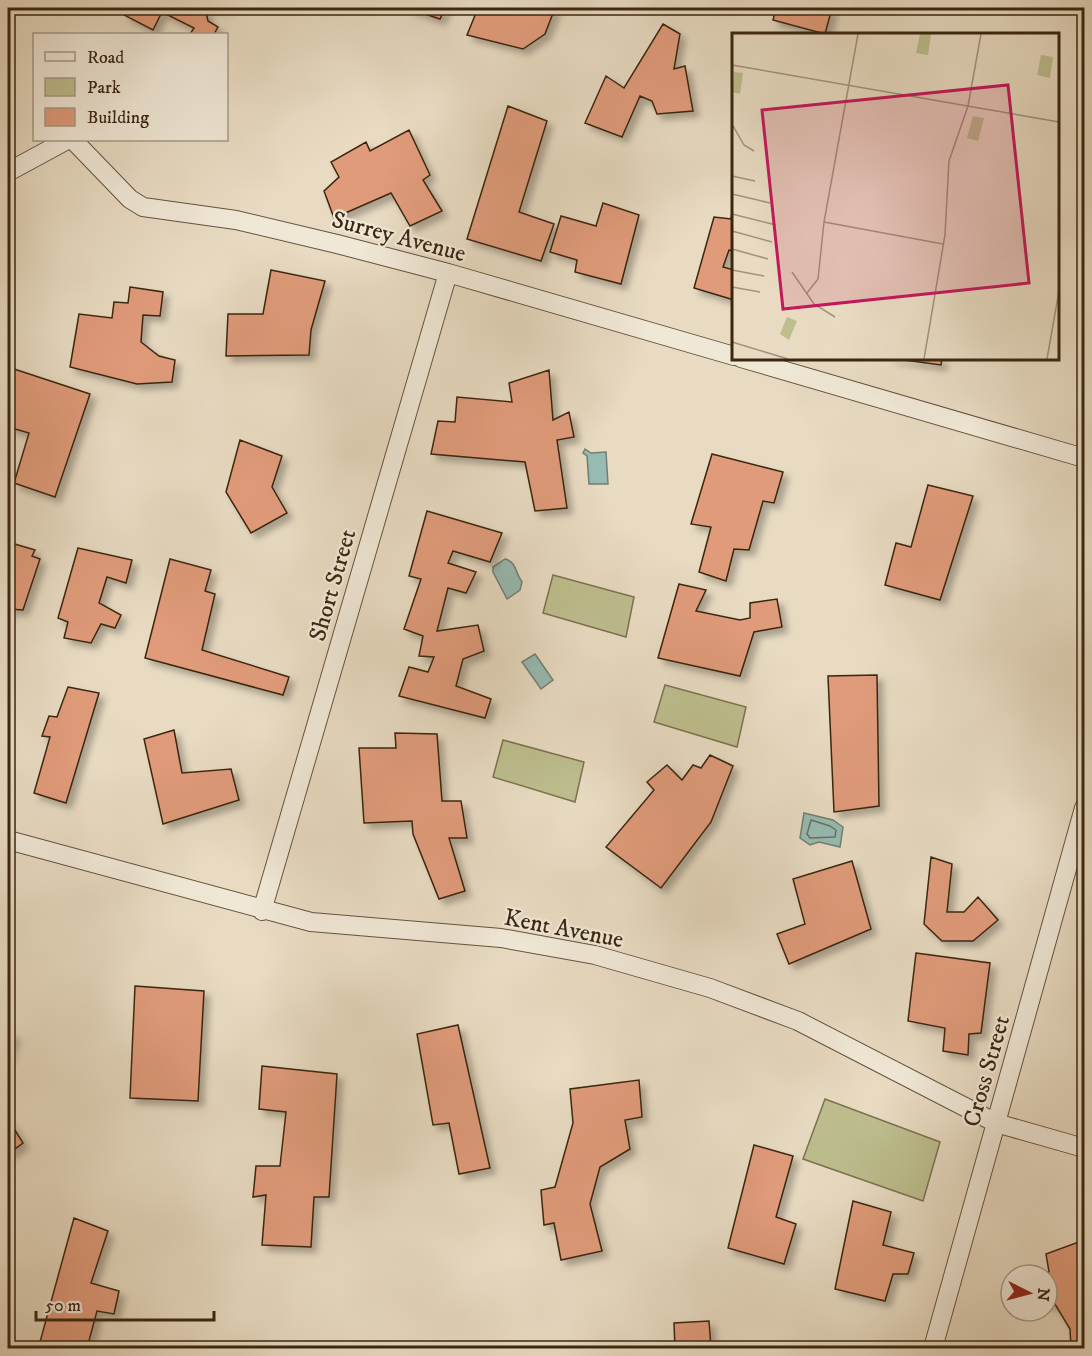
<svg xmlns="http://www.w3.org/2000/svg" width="1092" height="1356" viewBox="0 0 1092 1356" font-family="'IM FELL DW Pica',serif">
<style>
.green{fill:#bdbe8e;stroke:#7c724f;stroke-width:1.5}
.water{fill:#97bbb2;stroke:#727f71;stroke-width:1.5}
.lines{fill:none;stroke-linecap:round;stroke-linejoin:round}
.shore{stroke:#687061;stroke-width:1.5}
.building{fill:#e09b7a;stroke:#3a2610;stroke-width:1.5;filter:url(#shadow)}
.minor-casing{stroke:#66533c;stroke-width:20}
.minor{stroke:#f0e8d7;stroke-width:18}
.labels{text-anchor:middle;stroke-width:4.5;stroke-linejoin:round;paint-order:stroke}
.street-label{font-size:24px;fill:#3a2610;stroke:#f0e8d7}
.inset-road{fill:none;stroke:#a2937b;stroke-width:1.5}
.view{fill:#c2185b;fill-opacity:0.15;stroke:#c2185b;stroke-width:3}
.inset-edge{fill:none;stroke:#3a2610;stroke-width:3}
</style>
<defs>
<filter id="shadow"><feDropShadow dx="5.5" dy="5.5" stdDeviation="3" flood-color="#0004"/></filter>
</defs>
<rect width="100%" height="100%" fill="#e8dbc2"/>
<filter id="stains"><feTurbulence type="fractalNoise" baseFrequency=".00333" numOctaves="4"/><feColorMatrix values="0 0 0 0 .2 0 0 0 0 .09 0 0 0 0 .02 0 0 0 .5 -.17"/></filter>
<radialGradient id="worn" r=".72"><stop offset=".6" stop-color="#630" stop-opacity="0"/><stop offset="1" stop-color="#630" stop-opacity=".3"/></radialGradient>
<path class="green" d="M553 575 634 597 626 637 543 613Z
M665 685 746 707 737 747 654 722Z
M503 740 584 762 575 802 493 777Z
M825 1099 940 1142 923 1201 803 1159Z"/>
<path class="water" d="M585 449 591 453 606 452 608 484H589L587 456 583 453Z
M505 559C517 562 515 573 522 582L520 590 507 599 493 572V567Z
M535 654 553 680 541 689 522 662Z
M804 813 833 820 843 827 840 847 819 842 810 845 800 838Z"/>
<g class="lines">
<path class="shore" d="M811 820 830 826 836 830 835 837 810 838 807 834Z"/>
</g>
<path class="building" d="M127 8H230H205L208 21 218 27 214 34H190L194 28 162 12 153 30 124 15Z
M407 8H445L440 19Z
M478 8H555L545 34 523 49 467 35Z
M776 8H832L825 34 773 20Z
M663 24 680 34 674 69 685 66 693 111 657 114 652 101 640 96 622 137 585 123 606 76 624 88Z
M508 106 547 121 519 212 554 224 541 261 467 239Z
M409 130 430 175 423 180 442 211 410 226 391 193 334 218 324 191 339 177 331 162 366 142 370 151Z
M734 202V251L729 250 723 267 734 270V300L694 288 714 217 731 219Z
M603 203 639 215 621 284 575 272 577 260 550 252 561 216 596 226Z
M1084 237V278H1080L1078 258Z
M271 270 325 281 311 330 309 355 226 356 228 314H263Z
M130 287 163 292 160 316 143 315 141 342 159 356 175 360 172 382 137 384 70 367 79 314 112 318 114 302 128 303Z
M889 358H942L941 365Z
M8 367 90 394 55 497 14 483 29 433 8 427Z
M549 370 553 420 569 412 574 437 557 440 567 508 535 511 525 462 431 454 438 421 455 422 457 397 512 402 509 383Z
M240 440 282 456 272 487 287 513 251 533 226 492Z
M712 454 783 472 774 503 763 501 749 550 734 549 726 581 699 572 711 527 691 524Z
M928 485 973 496 940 600 885 585 896 543 911 547Z
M427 511 502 533 490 562 453 551 448 563 476 572 466 593 448 588 437 631 478 625 484 651 463 659 456 686 491 699 485 718 399 696 409 667 428 672 434 657 419 656 423 636 404 629 421 579 409 576Z
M8 542 35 550 32 556 40 559 23 610 10 609 8 616Z
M78 548 132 560 126 583 107 577 99 603 121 615 115 628 101 624 91 643 64 638 68 622 58 618Z
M170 559 211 570 205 591 215 594 202 650 289 677 283 695 145 658Z
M679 584 706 590 696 611 740 620 750 618V603L777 599 782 627 754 632 740 676 658 658Z
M877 675 879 806 834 812 828 676Z
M68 687 99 693 66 803 34 793 50 737 42 736 49 716 57 717Z
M174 730 182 773 231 769 239 800 163 824 144 739Z
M395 733 437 734 442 801H461L467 838H449L465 891 439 899 413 834 412 821 364 823 359 748H396Z
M710 755 733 766 711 822 661 888 606 847 654 790 647 782 667 765 682 780 693 765 701 768Z
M931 857 952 864 947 912H964L978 897 998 920 973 941H942L924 924Z
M852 861 871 929 789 964 777 934 805 924 793 879Z
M916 953 990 963 981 1033 969 1034 968 1055 943 1051 945 1028 908 1021Z
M135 986 204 991 198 1101 130 1098Z
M458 1025 490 1168 459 1174 449 1123 433 1125 417 1034Z
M8 1032 14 1034 8 1059Z
M262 1066 337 1074 329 1197H314L311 1247 262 1245 266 1195 253 1197 256 1166H280L286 1112 259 1109Z
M639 1080 642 1117 625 1120 630 1149 600 1167 590 1204 602 1251 561 1260 554 1223 544 1225 541 1190 555 1187 573 1123 570 1089Z
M8 1119 23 1143 8 1154Z
M754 1145 793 1156 776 1217 796 1224 784 1264 728 1248Z
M853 1201 891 1212 883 1245 914 1253 908 1274H893L885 1301 835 1289Z
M74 1218 108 1231 91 1283 119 1291 114 1314 97 1311 87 1348H69L40 1342Z
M1084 1240V1348H1071L1070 1329 1055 1304 1047 1305V1275H1039L1049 1272 1046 1254Z
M709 1321 711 1348H675L674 1323Z"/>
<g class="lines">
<defs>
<path id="minor" d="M73 140 130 199 143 207 236 220 337 244 448 273 734 356
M8 172 67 140
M741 358 1084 458
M8 840 311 922 501 938 595 955 710 988 798 1021 996 1123 1084 1148
M262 911 448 273
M933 1348 1084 808"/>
</defs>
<use href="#minor" class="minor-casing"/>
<use href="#minor" class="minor"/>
</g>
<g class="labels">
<g class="street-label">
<text transform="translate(399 236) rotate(15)" y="8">Surrey Avenue</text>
<text transform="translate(332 585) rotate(-74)" y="8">Short Street</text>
<text transform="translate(564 928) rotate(11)" y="8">Kent Avenue</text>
<text transform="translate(986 1071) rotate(-74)" y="8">Cross Street</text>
</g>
</g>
<g transform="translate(732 33)">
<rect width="327" height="327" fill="#e8dbc2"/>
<path d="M188 1H199L196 22 184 20ZM309 22 321 24 318 45 305 42ZM2 39 11 40 8 61 0 59ZM241 83 252 85 246 108 235 105ZM55 284 65 288 57 307 48 301Z" fill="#bdbe8e"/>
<path class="inset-road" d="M0 32 327 89M0 91 12 112 22 118M0 143 23 148M0 161 38 170M0 181 44 192M92 189 211 211M0 198 40 209M0 216 36 226M0 237 32 243M60 239 82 271 103 284M0 254 28 259M75 260 86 246 92 189 126 1M0 309 56 326M192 326 213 202 217 128 236 73 249 1M315 326 327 258"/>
<path class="view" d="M276 52 297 250 51 276 30 77Z"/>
<rect width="327" height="327" class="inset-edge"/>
</g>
<rect width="1092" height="1356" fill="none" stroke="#e8dbc2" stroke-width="30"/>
<rect x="9" y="9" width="1074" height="1338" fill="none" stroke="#3a2610" stroke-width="3"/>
<rect x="15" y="15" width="1062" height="1326" fill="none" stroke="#3a2610" stroke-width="1.5"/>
<rect x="33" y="33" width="195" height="108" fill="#f0e8d7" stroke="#a79a87" stroke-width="1.5"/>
<rect x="45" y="52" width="30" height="9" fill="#f0e8d7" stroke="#a79a87" stroke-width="1.5"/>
<text x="87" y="63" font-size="18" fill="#3a2610">Road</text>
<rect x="45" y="78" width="30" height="18" fill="#bdbe8e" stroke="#a79a87" stroke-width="1.5"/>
<text x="87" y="93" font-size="18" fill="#3a2610">Park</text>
<rect x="45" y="108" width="30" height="18" fill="#e09b7a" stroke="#a79a87" stroke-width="1.5"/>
<text x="87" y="123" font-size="18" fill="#3a2610">Building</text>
<g transform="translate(1029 1293) rotate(96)"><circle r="28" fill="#f0e8d7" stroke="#a79a87" stroke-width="1.5"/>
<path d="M0-4.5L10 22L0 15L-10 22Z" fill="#8f2418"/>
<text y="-9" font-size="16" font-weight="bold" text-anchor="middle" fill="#3a2610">N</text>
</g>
<path d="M36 1311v9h178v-9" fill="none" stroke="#3a2610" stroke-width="3"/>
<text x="45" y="1311" font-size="18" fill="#3a2610" stroke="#f0e8d7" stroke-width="4.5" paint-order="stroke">50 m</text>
<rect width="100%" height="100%" filter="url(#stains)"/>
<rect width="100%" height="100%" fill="url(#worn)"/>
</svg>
